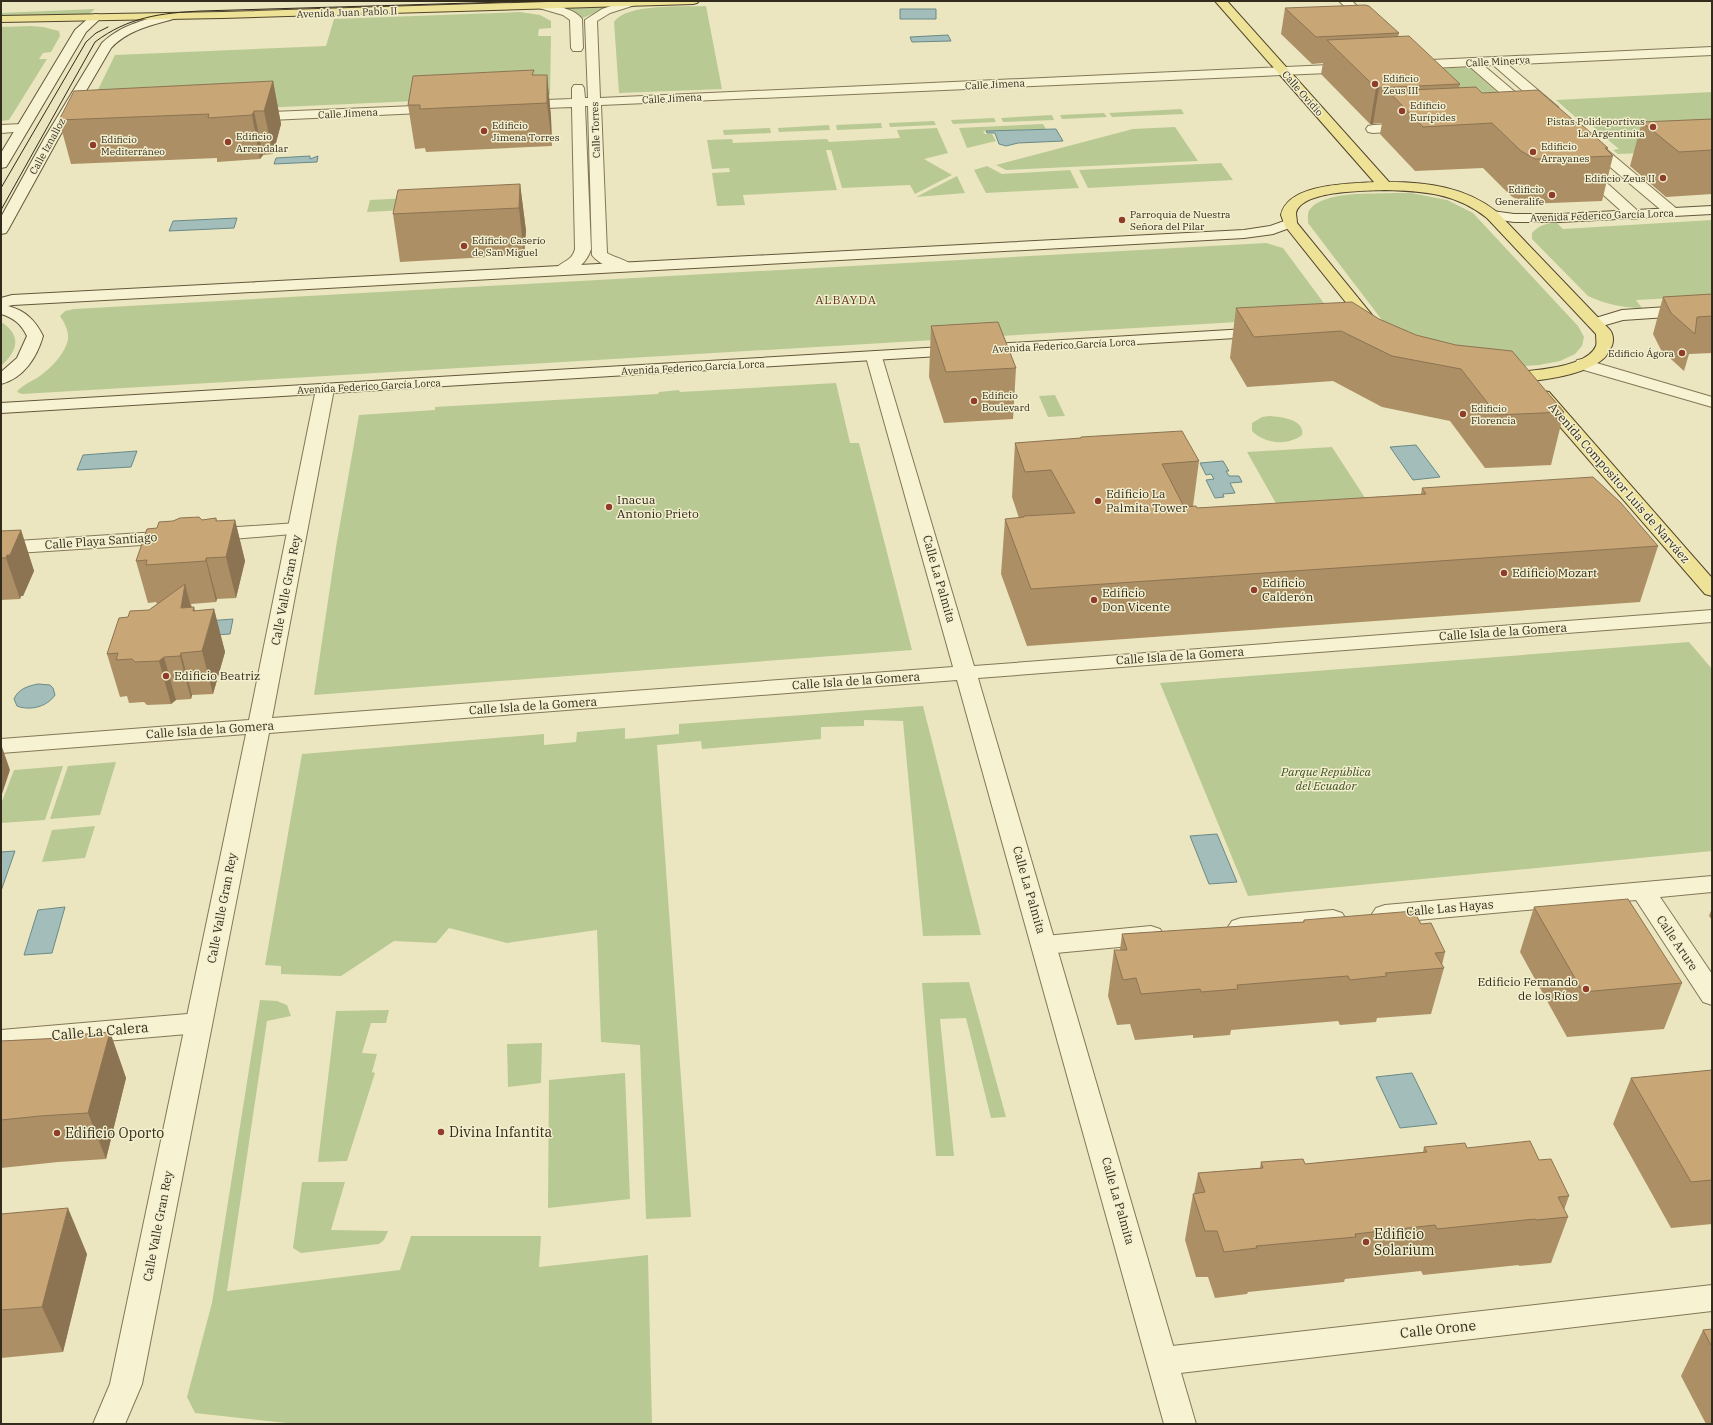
<svg xmlns="http://www.w3.org/2000/svg" width="1713" height="1425" viewBox="0 0 1713 1425" font-family="'IBM Plex Serif',serif">
<style>
.green{fill:#b9c994}
.water{fill:#a2bdba;stroke:#6a8a88}
.lines{fill:none;stroke-linecap:round;stroke-linejoin:round}
.minor-casing{stroke:#837758;stroke-width:2}
.tertiary-casing{stroke:#837758;stroke-width:2}
.secondary-casing{stroke:#65573c;stroke-width:2}
.primary-casing{stroke:#51442d;stroke-width:2}
.minor{fill:#f7f2d2;fill-rule:evenodd}
.tertiary{fill:#f7f2d2;fill-rule:evenodd}
.secondary{fill:#f7f2d2;fill-rule:evenodd}
.primary{fill:#eee297;fill-rule:evenodd}
.tram{stroke:#332b1c;stroke-width:1}
.wall{fill:#ac8f65}
.shaded-wall{fill:#8c7453}
.building{fill:#c8a676;stroke:#8c7453}
.poi-dot{fill:#903c2b;stroke:#f3efce;stroke-width:1.5}
.labels{text-anchor:middle;stroke-width:3;stroke-linejoin:round;paint-order:stroke}
.far-street-label{font-size:10px;fill:#332b1c;stroke:#f3efce}
.far-poi-label{font-size:10px;fill:#332b1c;stroke:#f3efce;text-anchor:start}
.far-quarter-label{font-size:12px;letter-spacing:1px;fill:#5e361d;stroke:#f3efce}
.street-label{font-size:12px;fill:#332b1c;stroke:#f3efce}
.poi-label{font-size:12px;fill:#332b1c;stroke:#f3efce;text-anchor:start}
.park-label{font-size:12px;font-style:italic;fill:#3d4f24;stroke:#f3efce}
.near-street-label{font-size:14px;fill:#332b1c;stroke:#f3efce}
.near-poi-label{font-size:14px;fill:#332b1c;stroke:#f3efce;text-anchor:start}
</style>
<rect width="100%" height="100%" fill="#ebe6bf"/>
<path class="green" d="M610 6 583 18 560 8Z
M706 6 722 89 619 93 614 22C626 3 685 7 706 6Z
M95 9 88 15 1 17V13Z
M520 12 540 15 551 21V28L539 29 538 36H551L550 95 85 116 115 55 326 46 334 19Z
M31 26 43 27 59 31 60 36 51 52 43 53 39 59H47L9 120 1 121V27Z
M1469 67 1519 112H1513L1417 70Z
M1712 92V150L1618 154 1613 150 1619 149 1607 139H1603L1595 132H1599L1588 122H1581L1556 100Z
M1181 109 1184 114 1112 117 1109 113Z
M1104 113 1107 117 1062 119 1060 115Z
M1052 115 1054 120 1003 122 1001 118Z
M994 118 996 122 953 124 951 120Z
M934 121 936 125 890 127 889 123Z
M881 123 882 128 837 130 836 125Z
M1043 124 1046 129 983 131 985 134H992L996 141 967 148 959 128Z
M829 125 830 130 779 132 778 128Z
M1175 127 1198 161 1006 170 996 165 1133 129Z
M770 128 771 133 724 135 723 130Z
M937 128 948 153 924 159 952 175 915 194 910 185 842 188 831 150H826L837 190 743 195 745 205 717 206 712 173 730 172 729 168 712 169 707 140 732 139 733 143 827 139 829 142 900 138 897 130Z
M1221 163 1233 180 1088 188 1079 170Z
M987 166 1002 174 1070 170 1079 188 986 193 974 170Z
M957 176 965 193 916 197Z
M1394 193H1411L1447 200 1473 213 1578 326 1584 337 1582 346 1575 354 1560 361 1539 365 1495 368 1398 341 1308 223C1308 217 1307 212 1311 208 1326 191 1373 194 1394 193Z
M428 197 426 209 367 212 370 200Z
M1712 220V296L1636 300 1642 308C1623 308 1605 304 1588 296L1532 239V233C1539 225 1546 224 1556 222L1563 229Z
M1266 243 1283 248 1329 310 1322 317 22 394 17 392C21 386 30 382 37 378 49 370 65 355 68 339 69 331 64 322 60 316L65 311 74 309Z
M1 322C22 335 18 351 1 366Z
M836 383 850 443H859L912 650 314 695 336 547 359 415 435 410V407L658 394 659 392 679 390 680 392Z
M1055 395 1065 416 1048 417 1039 396Z
M1270 416C1281 417 1305 419 1302 435 1288 446 1265 444 1252 431V423L1262 417Z
M1332 447 1382 524 1291 530 1247 452Z
M1689 642 1712 669V851L1248 896 1160 683Z
M923 706 981 935 923 936 903 721 864 720V726L821 727V739L702 749 701 741 657 745 691 1217 646 1219 640 1045 601 1042 597 930 507 943 449 928 436 943 394 941 341 976 281 974V966L265 965 302 754 544 734V745L576 742 577 732 625 728V739L679 734V724Z
M116 762 100 815 50 819 68 766Z
M63 766 45 820 1 823V804L14 770Z
M95 826 85 858 42 862 52 830Z
M969 982 1006 1117 991 1118 966 1018 940 1019 954 1156H936L922 983Z
M260 1000 277 1001 287 1005 291 1016 267 1021 227 1291 400 1270 411 1236H541L539 1267 648 1255 652 1424H296L195 1413 187 1397 212 1303Z
M389 1010 386 1023H371L362 1053 377 1054 372 1072 375 1073 347 1161 318 1162 336 1011Z
M542 1043 541 1083 508 1087 507 1044Z
M625 1073 630 1199 548 1208 549 1080Z
M302 1182H345L331 1230 388 1231 384 1240 379 1244 301 1253 293 1248Z"/>
<path class="water" d="M900 9H936V19H900Z
M948 35 951 41 912 42 910 37Z
M1056 129 1063 141 1018 143 1006 146 999 144 995 133H987L986 131Z
M310 156V159L318 156 317 162 274 164 276 158Z
M237 218 234 228 169 231 173 221Z
M1416 445 1440 477 1413 480 1390 447Z
M137 451 131 467 77 470 83 455Z
M1223 461 1229 471H1226L1229 476H1239L1242 482 1230 483 1235 493 1223 494 1224 497 1215 498 1206 480 1214 479 1211 474 1206 475 1200 463Z
M233 619 230 634 178 637 182 623Z
M38 684 50 685 53 688 55 695C47 707 30 711 17 706L14 699C18 689 28 686 38 684Z
M1217 834 1237 882 1209 884 1190 836Z
M15 851 1 891V852Z
M65 907 52 953 24 955 38 910Z
M1412 1073 1437 1124 1400 1128 1376 1077Z"/>
<g class="lines">
<defs>
<path id="minor" d="M1339 1H1352L1378 27 1376 29H1368Z
M1496 57 1500 58 1558 107 1559 110 1558 113H1548L1492 64 1490 61 1492 58Z
M1472 58 1476 59 1534 108 1535 111 1534 114H1524L1468 65 1466 62 1468 59Z
M1411 123 1416 124 1418 127 1416 130 1373 133 1368 132 1366 129 1368 126 1373 125Z
M1589 138 1594 139 1677 209 1679 212 1677 215 1672 216 1667 215 1584 145 1582 142 1584 139Z
M1583 165 1588 166 1639 212 1641 215 1639 218 1634 219 1629 218 1578 172 1576 169 1578 166Z
M297 523 304 525 307 529 304 533 208 541 201 539 198 535 201 531 208 529Z
M173 531 180 533 183 537 180 541 173 543 1 554V542Z
M1712 876V892L1660 897 1712 974V1005L1703 1002 1636 900 1385 923 1376 920 1372 914 1376 908 1385 905Z
M1333 910 1342 913 1346 919 1342 925 1333 928 1241 936 1232 933 1228 927 1232 921 1241 918Z
M1151 926 1160 929 1164 935 1160 941 1151 944 1045 954 1036 951 1032 945 1036 939 1045 936Z
M199 1013 208 1016 212 1023 208 1030 199 1033 1 1050V1030Z
M1712 1285V1311L1163 1375 1152 1371 1147 1361 1152 1351 1163 1347Z"/>
<path id="tertiary" d="M626 1H635L637 3 635 5 610 13 597 21 600 98 1351 64 1355 65 1357 68 1355 71 1351 72 601 105 607 253C615 258 629 260 634 267L631 270C620 273 599 265 592 255L588 106H585L591 249C587 263 572 277 557 273L554 270C561 261 572 262 575 249L572 107 520 109 515 108 514 105 515 102 520 101 572 99V88L574 85H582L584 88 585 98H588L585 20 602 9Z
M543 3C555 6 574 8 582 19L583 48 581 51H573L571 48 570 20 563 15 539 8 537 6 539 4Z
M1712 47V55L1410 69 1406 68 1404 65 1406 62 1410 61Z
M438 105 443 106 444 109 443 112 249 121 244 120 242 117 244 114 249 113Z
M22 124 27 125 29 128 27 131 1 133V125Z
M874 352 880 353 882 357 974 666 1712 610V622L978 678 1196 1424H1164L957 680 269 733 142 1384 125 1424H93L110 1384 246 734 1 753V739L249 720 316 389 319 385 325 384 331 385 334 389 272 718 953 667 866 357 868 353Z
M1583 359 1712 397V407L1577 368 1575 364 1577 360Z"/>
<path id="secondary" d="M173 13 177 14 179 16 177 18C153 25 129 29 111 48L58 139 8 230 6 233 1 234V217L44 139 102 43C122 24 147 19 173 13Z
M96 14 100 15 102 17 86 32 8 164 6 167 1 168V153L75 30 92 15Z
M1712 206V214L1560 222H1514L1487 218 1485 215 1487 212 1492 211 1514 214H1560Z
M1290 219 1295 220 1297 223 1295 226 1273 234 1244 238 13 305 8 306C26 311 35 320 43 336 37 357 24 378 1 384V372L17 358 27 336C21 324 14 318 1 314V298L12 295 1244 230 1270 226Z
M1712 304V314L1623 320 1595 328 1589 326 1587 323 1589 320 1622 310Z
M1263 328 1269 330 1271 333 1269 336 1 413V403Z"/>
<path id="primary" d="M578 1H699L697 3 693 4 223 18 1 22V16L223 12Z
M1215 1H1227L1389 182C1427 182 1466 187 1497 212L1610 330C1614 335 1614 344 1610 349 1608 353 1606 357 1603 359 1579 380 1510 385 1479 382 1446 380 1409 370 1383 349L1285 226 1281 215C1288 183 1349 184 1374 182ZM1385 190C1423 191 1456 193 1487 218L1596 334C1596 338 1597 343 1596 346 1583 376 1482 374 1456 369 1433 364 1412 356 1394 342L1297 223C1297 220 1296 216 1296 213 1301 190 1366 191 1385 190Z
M1543 391 1549 392 1712 578V596L1705 594 1537 400 1534 396 1537 392Z"/>
</defs>
<use href="#minor" class="minor-casing"/>
<use href="#tertiary" class="tertiary-casing"/>
<use href="#secondary" class="secondary-casing"/>
<use href="#primary" class="primary-casing"/>
<use href="#minor" class="minor"/>
<use href="#tertiary" class="tertiary"/>
<use href="#secondary" class="secondary"/>
<use href="#primary" class="primary"/>
<path class="tram" d="M1 188 86 42 96 33 108 27
M1 210 95 42C128 17 161 13 201 11L540 1"/>
</g>
<path class="wall" d="M1285 8 1399 33 1398 37 1460 84 1459 88 1482 93 1579 125 1608 148 1607 151 1613 156 1602 201 1525 204 1511 196 1483 168 1415 171 1380 134 1382 123 1370 124 1321 74 1323 63 1312 64 1281 34Z
M534 75H547L551 117 552 146 426 152 425 148 415 149 408 105Z
M273 81 281 124 273 154 263 155 260 159 217 162V158L71 164 59 120Z
M1712 119V194L1666 197 1630 166 1642 122Z
M520 184 526 231 524 255 400 262 393 214Z
M1712 294V353L1689 354 1684 371 1661 350 1653 334 1663 297Z
M1236 308 1379 319 1564 412 1551 465 1485 468 1450 421 1382 407 1333 381 1247 387 1230 358Z
M931 326 1016 368 1013 419 944 423 929 377Z
M1081 437 1199 461 1193 506 1197 508 1421 494 1422 488 1658 546 1640 602 1027 646 1001 574 1005 519 1019 518 1012 497 1015 443 1081 438Z
M216 518 217 521 235 520 245 561 236 598 217 599 216 602 191 604 192 607 194 611 214 609 225 652 213 694 192 695 191 699 176 700 171 704 147 705 144 702 129 703 127 696 120 697 107 654 128 617 149 610 157 604 156 602 148 603 136 561 157 528 202 520Z
M21 530 34 571 23 596H21L20 599 1 600V531Z
M1534 907 1682 983 1664 1029 1567 1037 1520 952Z
M1712 908V920L1709 916Z
M1304 920 1421 924 1445 952 1442 965 1444 968 1431 1014 1377 1018 1376 1022 1340 1025 1338 1021 1231 1030 1230 1035 1193 1038V1035L1135 1040 1130 1024 1117 1025 1108 996 1114 950H1120L1122 934 1303 922Z
M110 1032 126 1078 106 1159 58 1162 1 1168V1041L62 1038Z
M1712 1070V1224L1671 1228 1613 1124 1631 1078Z
M1424 1147 1467 1148 1539 1160 1569 1196 1564 1210 1568 1217 1551 1263 1519 1266V1265L1423 1275 1421 1271 1345 1279 1344 1282 1248 1292 1247 1294 1215 1298 1208 1277H1196L1185 1240 1193 1194H1194L1198 1173 1260 1168 1261 1162 1305 1164 1423 1152Z
M1 1214 87 1254 63 1352 1 1358Z
M1712 1329V1424H1706L1681 1376 1703 1330Z"/>
<path class="shaded-wall" d="M547 75 551 117 552 146 547 103Z
M273 81 281 124 273 154 264 111Z
M1376 88H1379L1373 124H1370Z
M254 111 263 155 260 159 252 115Z
M520 184 526 231 524 255 519 208Z
M235 520 245 561 236 598 226 557Z
M21 530 34 571 23 596H21L20 599 6 558Z
M206 558 217 599 216 602 206 561Z
M185 584 196 626 181 608Z
M194 607 204 646 214 609 225 652 213 694 202 651 193 611Z
M181 653 192 695 191 699 180 656Z
M164 657 176 700 171 704 159 661Z
M1 744 10 770 1 797Z
M110 1032 126 1078 106 1159 88 1113Z
M68 1208 87 1254 63 1352 42 1307Z"/>
<path class="building" d="M1365 5 1369 6 1399 33 1316 37 1285 8Z
M1409 36 1460 84 1376 88 1327 40Z
M534 70 532 75H547V103L420 109V105H408L413 76Z
M273 81 264 111H254L252 115 208 118 209 114 59 120 74 91Z
M1476 87 1482 93 1538 90 1579 125H1582L1608 148H1605L1613 156 1535 159 1521 151 1492 123 1423 127 1388 91Z
M1712 119V150L1679 152 1642 122Z
M520 184 519 208 393 214 398 190Z
M1712 294V316L1697 317 1695 334 1671 313 1663 297Z
M1352 302 1379 319 1416 335 1456 345 1512 351 1564 412 1497 415 1461 369 1392 356 1341 331 1254 337 1236 308Z
M998 322 1016 368 946 372 931 326Z
M1182 431 1199 461 1162 464 1184 507 1196 506 1197 508 1426 494 1422 488 1593 477 1621 503 1658 546 1031 589 1005 519 1024 517V516L1075 513 1051 470 1025 472 1015 443 1081 438V437Z
M199 517 202 520 216 518V521L235 520 226 557 206 558V561L146 565 147 560 136 561 147 529 157 528 159 522 173 521 180 518Z
M21 530 10 555H7L6 558H1V531Z
M185 584 181 608 194 607 193 611 214 609 202 651 181 653 180 656 164 657 159 661 135 662 132 659 116 660 118 653 107 654 119 618 128 617 130 611 149 610Z
M1628 899 1682 983 1583 992 1534 907Z
M1414 911 1421 924 1431 923 1445 952 1435 953 1444 968 1385 973 1387 976 1350 980 1348 976 1237 985 1238 989 1201 992 1200 989 1141 994 1136 978 1123 980 1114 950H1127L1122 934 1304 922V920Z
M110 1032 88 1113 40 1116 1 1120V1041L62 1038 63 1036Z
M1712 1070V1180L1691 1182 1631 1078Z
M1530 1141 1539 1160 1551 1159 1569 1196 1558 1197 1568 1217 1536 1220 1535 1219 1437 1229 1435 1225 1355 1234 1356 1237 1256 1246 1257 1248 1224 1252 1217 1231H1205L1193 1194 1205 1192 1198 1173 1263 1168 1261 1162 1303 1159 1305 1164 1427 1152 1424 1147 1465 1143 1467 1148Z
M68 1208 42 1307 1 1310V1214Z
M1712 1329V1347L1703 1330Z"/>
<g class="poi-dot">
<circle cx="1375" cy="84" r="4"/>
<circle cx="1402" cy="111" r="4"/>
<circle cx="1653" cy="127" r="4"/>
<circle cx="484" cy="131" r="4"/>
<circle cx="228" cy="142" r="4"/>
<circle cx="93" cy="145" r="4"/>
<circle cx="1533" cy="152" r="4"/>
<circle cx="1663" cy="178" r="4"/>
<circle cx="1552" cy="195" r="4"/>
<circle cx="1122" cy="220" r="4"/>
<circle cx="464" cy="246" r="4"/>
<circle cx="1682" cy="353" r="4"/>
<circle cx="974" cy="401" r="4"/>
<circle cx="1463" cy="414" r="4"/>
<circle cx="1098" cy="501" r="4"/>
<circle cx="609" cy="507" r="4"/>
<circle cx="1504" cy="573" r="4"/>
<circle cx="1254" cy="590" r="4"/>
<circle cx="1094" cy="600" r="4"/>
<circle cx="166" cy="676" r="4"/>
<circle cx="1586" cy="989" r="4"/>
<circle cx="441" cy="1132" r="4"/>
<circle cx="57" cy="1133" r="4"/>
<circle cx="1366" cy="1242" r="4"/>
</g>
<g class="labels">
<g class="far-street-label">
<text transform="translate(347 12) rotate(-2)" y="4">Avenida Juan Pablo II</text>
<text transform="translate(1498 61) rotate(-3)" y="4">Calle Minerva</text>
<text transform="translate(995 84) rotate(-3)" y="4">Calle Jimena</text>
<text transform="translate(1303 93) rotate(49)" y="4">Calle Ovidio</text>
<text transform="translate(672 98) rotate(-3)" y="4">Calle Jimena</text>
<text transform="translate(348 113) rotate(-3)" y="4">Calle Jimena</text>
<text transform="translate(595 130) rotate(-92)" y="4">Calle Torres</text>
<text transform="translate(47 146) rotate(-61)" y="4">Calle Iznalloz</text>
<text transform="translate(1602 215) rotate(-2)" y="4">Avenida Federico García Lorca</text>
<text transform="translate(1064 345) rotate(-3)" y="4">Avenida Federico García Lorca</text>
<text transform="translate(693 367) rotate(-3)" y="4">Avenida Federico García Lorca</text>
<text transform="translate(369 386) rotate(-3)" y="4">Avenida Federico García Lorca</text>
</g>
<g class="far-poi-label">
<text x="1383" y="82">Edificio<tspan x="1383" dy="12">Zeus III</tspan></text>
<text x="1410" y="109">Edificio<tspan x="1410" dy="12">Eurípides</tspan></text>
<text x="1645" y="125" text-anchor="end">Pistas Polideportivas<tspan x="1645" dy="12">La Argentinita</tspan></text>
<text x="492" y="129">Edificio<tspan x="492" dy="12">Jimena Torres</tspan></text>
<text x="236" y="140">Edificio<tspan x="236" dy="12">Arrendalar</tspan></text>
<text x="101" y="143">Edificio<tspan x="101" dy="12">Mediterráneo</tspan></text>
<text x="1541" y="150">Edificio<tspan x="1541" dy="12">Arrayanes</tspan></text>
<text x="1655" y="182" text-anchor="end">Edificio Zeus II</text>
<text x="1544" y="193" text-anchor="end">Edificio<tspan x="1544" dy="12">Generalife</tspan></text>
<text x="1130" y="218">Parroquia de Nuestra<tspan x="1130" dy="12">Señora del Pilar</tspan></text>
<text x="472" y="244">Edificio Caserío<tspan x="472" dy="12">de San Miguel</tspan></text>
<text x="1674" y="357" text-anchor="end">Edificio Ágora</text>
<text x="982" y="399">Edificio<tspan x="982" dy="12">Boulevard</tspan></text>
<text x="1471" y="412">Edificio<tspan x="1471" dy="12">Florencia</tspan></text>
</g>
<g class="far-quarter-label">
<text x="846" y="304">ALBAYDA</text>
</g>
<g class="street-label">
<text transform="translate(1619 483) rotate(49)" y="4">Avenida Compositor Luis de Narváez</text>
<text transform="translate(101 541) rotate(-4)" y="4">Calle Playa Santiago</text>
<text transform="translate(939 579) rotate(74)" y="4">Calle La Palmita</text>
<text transform="translate(286 590) rotate(-79)" y="4">Calle Valle Gran Rey</text>
<text transform="translate(1503 632) rotate(-4)" y="4">Calle Isla de la Gomera</text>
<text transform="translate(1180 656) rotate(-4)" y="4">Calle Isla de la Gomera</text>
<text transform="translate(856 681) rotate(-4)" y="4">Calle Isla de la Gomera</text>
<text transform="translate(533 706) rotate(-4)" y="4">Calle Isla de la Gomera</text>
<text transform="translate(210 730) rotate(-4)" y="4">Calle Isla de la Gomera</text>
<text transform="translate(1029 890) rotate(74)" y="4">Calle La Palmita</text>
<text transform="translate(222 908) rotate(-79)" y="4">Calle Valle Gran Rey</text>
<text transform="translate(1450 908) rotate(-5)" y="4">Calle Las Hayas</text>
<text transform="translate(1677 943) rotate(56)" y="4">Calle Arure</text>
<text transform="translate(1118 1201) rotate(74)" y="4">Calle La Palmita</text>
<text transform="translate(158 1226) rotate(-79)" y="4">Calle Valle Gran Rey</text>
</g>
<g class="poi-label">
<text x="1106" y="498">Edificio La<tspan x="1106" dy="14">Palmita Tower</tspan></text>
<text x="617" y="504">Inacua<tspan x="617" dy="14">Antonio Prieto</tspan></text>
<text x="1512" y="577">Edificio Mozart</text>
<text x="1262" y="587">Edificio<tspan x="1262" dy="14">Calderón</tspan></text>
<text x="1102" y="597">Edificio<tspan x="1102" dy="14">Don Vicente</tspan></text>
<text x="174" y="680">Edificio Beatriz</text>
<text x="1578" y="986" text-anchor="end">Edificio Fernando<tspan x="1578" dy="14">de los Ríos</tspan></text>
</g>
<g class="park-label">
<text x="1326" y="776">Parque República<tspan x="1326" dy="14">del Ecuador</tspan></text>
</g>
<g class="near-street-label">
<text transform="translate(100 1031) rotate(-5)" y="5">Calle La Calera</text>
<text transform="translate(1438 1329) rotate(-6)" y="5">Calle Orone</text>
</g>
<g class="near-poi-label">
<text x="449" y="1137">Divina Infantita</text>
<text x="65" y="1138">Edificio Oporto</text>
<text x="1374" y="1239">Edificio<tspan x="1374" dy="16">Solarium</tspan></text>
</g>
</g>
<rect width="1713" height="1425" fill="none" stroke="#332b1c" stroke-width="4"/>
</svg>
